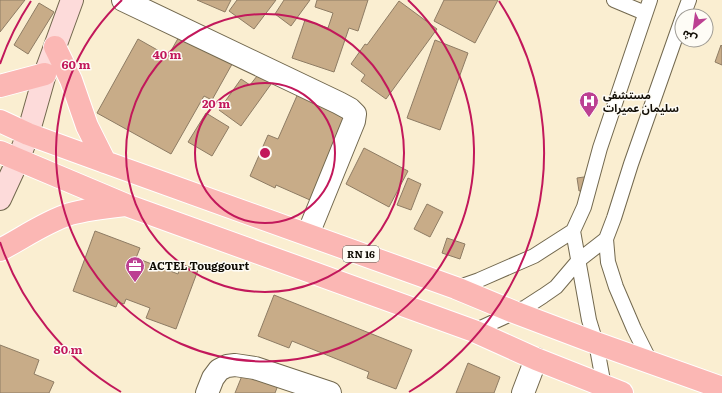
<svg xmlns="http://www.w3.org/2000/svg" width="722" height="393" viewBox="0 0 722 393" font-family="Literata,'Noto Sans Arabic',serif">
<style>
.building{fill:#c8ac88;stroke:#8e7c64}
.lines{fill:none;stroke-linecap:round;stroke-linejoin:round}
.lane-casing{stroke:#72684e;stroke-width:16}
.street-casing{stroke:#72684e;stroke-width:24}
.secondary-casing{stroke:#72684e;stroke-width:24}
.primary-casing{stroke:#fff;stroke-width:24}
.lane{stroke:#fff;stroke-width:14}
.street{stroke:#fff;stroke-width:22}
.secondary{stroke:#fddbda;stroke-width:22}
.primary{stroke:#fbb7b4;stroke-width:22}
.ring{fill:none;stroke:#c2185b;stroke-width:2}
.labels{text-anchor:middle;stroke-width:3;stroke-linejoin:round;paint-order:stroke}
.shield{fill:#fefcf6;stroke:#57544d;stroke-width:1}
.shield-label{font-size:10px;font-weight:bold;fill:#100c04}
.poi-label{font-size:11px;font-weight:bold;fill:#100c04;stroke:#fefcf6;text-anchor:start}
.centre{fill:#c2185b;stroke:#fefcf6;stroke-width:2}
.ring-label{font-size:12px;text-anchor:middle;font-weight:bold;fill:#c2185b;stroke:#fefcf6;stroke-width:3;stroke-linejoin:round;paint-order:stroke}
</style>
<rect width="100%" height="100%" fill="#faeed1"/>
<path class="building" d="M0 0H25L0 32Z
M197 0H231L225 12Z
M237 0H276L254 29 229 11Z
M284 0H310L291 26 275 14Z
M317 0H368L358 31 349 28 334 72 292 58 305 20 328 28 333 13 315 7Z
M444 0H498L475 43 434 21Z
M399 1 437 29 386 99 361 81 365 75 351 64 365 44 367 45Z
M39 3 54 12 28 54 14 45Z
M184 28 236 57 212 100 204 96 171 154 97 113 138 39 168 56Z
M435 40 468 53 440 130 407 118Z
M721 45 722 46V65L715 62Z
M261 71 274 80 241 126 219 110 241 79 250 85Z
M303 82 354 105 310 200 276 185 275 188 250 176 268 135 278 139Z
M206 113 229 127 212 156 188 142Z
M364 148 408 171 389 207 346 184Z
M591 176 593 189 579 191 577 178Z
M408 178 421 184 411 210 397 205Z
M427 204 443 212 430 237 414 229Z
M95 231 140 248 136 258 178 274 181 264 198 270 176 329 146 318 150 308 126 299 124 304 118 302 116 307 73 291Z
M447 238 465 244 460 259 442 253Z
M274 295 412 350 396 389 367 378 369 372 292 341 289 348 258 336Z
M0 345 39 360 34 374 54 382 49 393H0Z
M248 361 282 375 275 393H235Z
M468 363 500 377 494 393H456Z"/>
<g class="lines">
<defs>
<path id="lane" d="M614 0 645 13
M683 16 689 0
M606 239 608 262 616 287 634 329 651 363
M456 288 479 280 534 256 573 231
M474 331 526 307 543 296 556 287 579 260 606 239 614 218 631 164 682 19
M604 386 596 343 589 320 573 231 584 207 600 148 650 0"/>
<path id="street" d="M123 0 339 103 350 109 355 114 354 121 308 234
M207 393 213 378 219 370 227 366 235 365 255 368 330 393
M523 393 536 359"/>
<path id="secondary" d="M0 199 18 160 28 134 45 74 72 0"/>
<path id="primary" d="M55 47 71 80 87 126 105 162
M0 86 45 74
M0 121 28 134 105 162 456 288 514 312 596 343 722 388
M0 152 126 205 474 331 536 359 622 393
M0 250C23 238 45 222 70 214 88 209 107 207 125 205"/>
</defs>
<use href="#lane" class="lane-casing"/>
<use href="#street" class="street-casing"/>
<use href="#secondary" class="secondary-casing"/>
<use href="#primary" class="primary-casing"/>
<use href="#lane" class="lane"/>
<use href="#street" class="street"/>
<use href="#secondary" class="secondary"/>
<use href="#primary" class="primary"/>
</g>
<g class="ring">
<circle cx="265" cy="153" r="70"/>
<circle cx="265" cy="153" r="139"/>
<path d="M408 0A209 209 0 1 1 122 0"/>
<path d="M121 392A279 279 0 0 1 0 242M0 64A279 279 0 0 1 31 1M499 1A279 279 0 0 1 409 392"/>
</g>
<defs>
<symbol id="hospital-pin" viewBox="-11 -11 22 30"><path d="M0 17L-7.5 6A9.5 9.5 0 1 1 7.5 6Z" fill="#bc4092" stroke="#fefcf6"/><path d="M-5-5h3v3.5h4V-5h3V5h-3V1.5h-4V5h-3Z" fill="#fff"/></symbol>
<symbol id="office-pin" viewBox="-11 -11 22 30"><path d="M0 17L-7.5 6A9.5 9.5 0 1 1 7.5 6Z" fill="#bc4092" stroke="#fefcf6"/><path d="M-6-3h4V-5.5h4V-3h4V5H-6ZM-1-4.5V-3h2v-1.5ZM-6 0V1H6V0Z" fill="#fff"/></symbol>
</defs>
<g fill-rule="evenodd">
<use href="#hospital-pin" x="578" y="90" width="22" height="30"/>
<use href="#office-pin" x="124" y="255" width="22" height="30"/>
</g>
<g class="labels">
<rect class="shield" x="343" y="246" width="36" height="16" rx="3"/>
<g class="shield-label">
<text x="361" y="258">RN 16</text>
</g>
<g class="poi-label">
<text x="603" y="99">مستشفى<tspan x="603" dy="13">سليمان عميرات</tspan></text>
<text x="149" y="270">ACTEL Touggourt</text>
</g>
</g>
<circle cx="265" cy="153" r="6" class="centre"/>
<g class="ring-label">
<text x="167" y="59">40 m</text>
<text x="76" y="69">60 m</text>
<text x="216" y="108">20 m</text>
<text x="68" y="354">80 m</text>
</g>
<g transform="translate(694 28) rotate(209)"><circle r="19" fill="#fefcf6" stroke="#9f9c95"/>
<path d="M0-3L7 15L0 10L-7 15Z" fill="#bc4092"/>
<text y="-6" font-size="11" font-weight="bold" text-anchor="middle" fill="#100c04">ش</text>
</g>
</svg>
